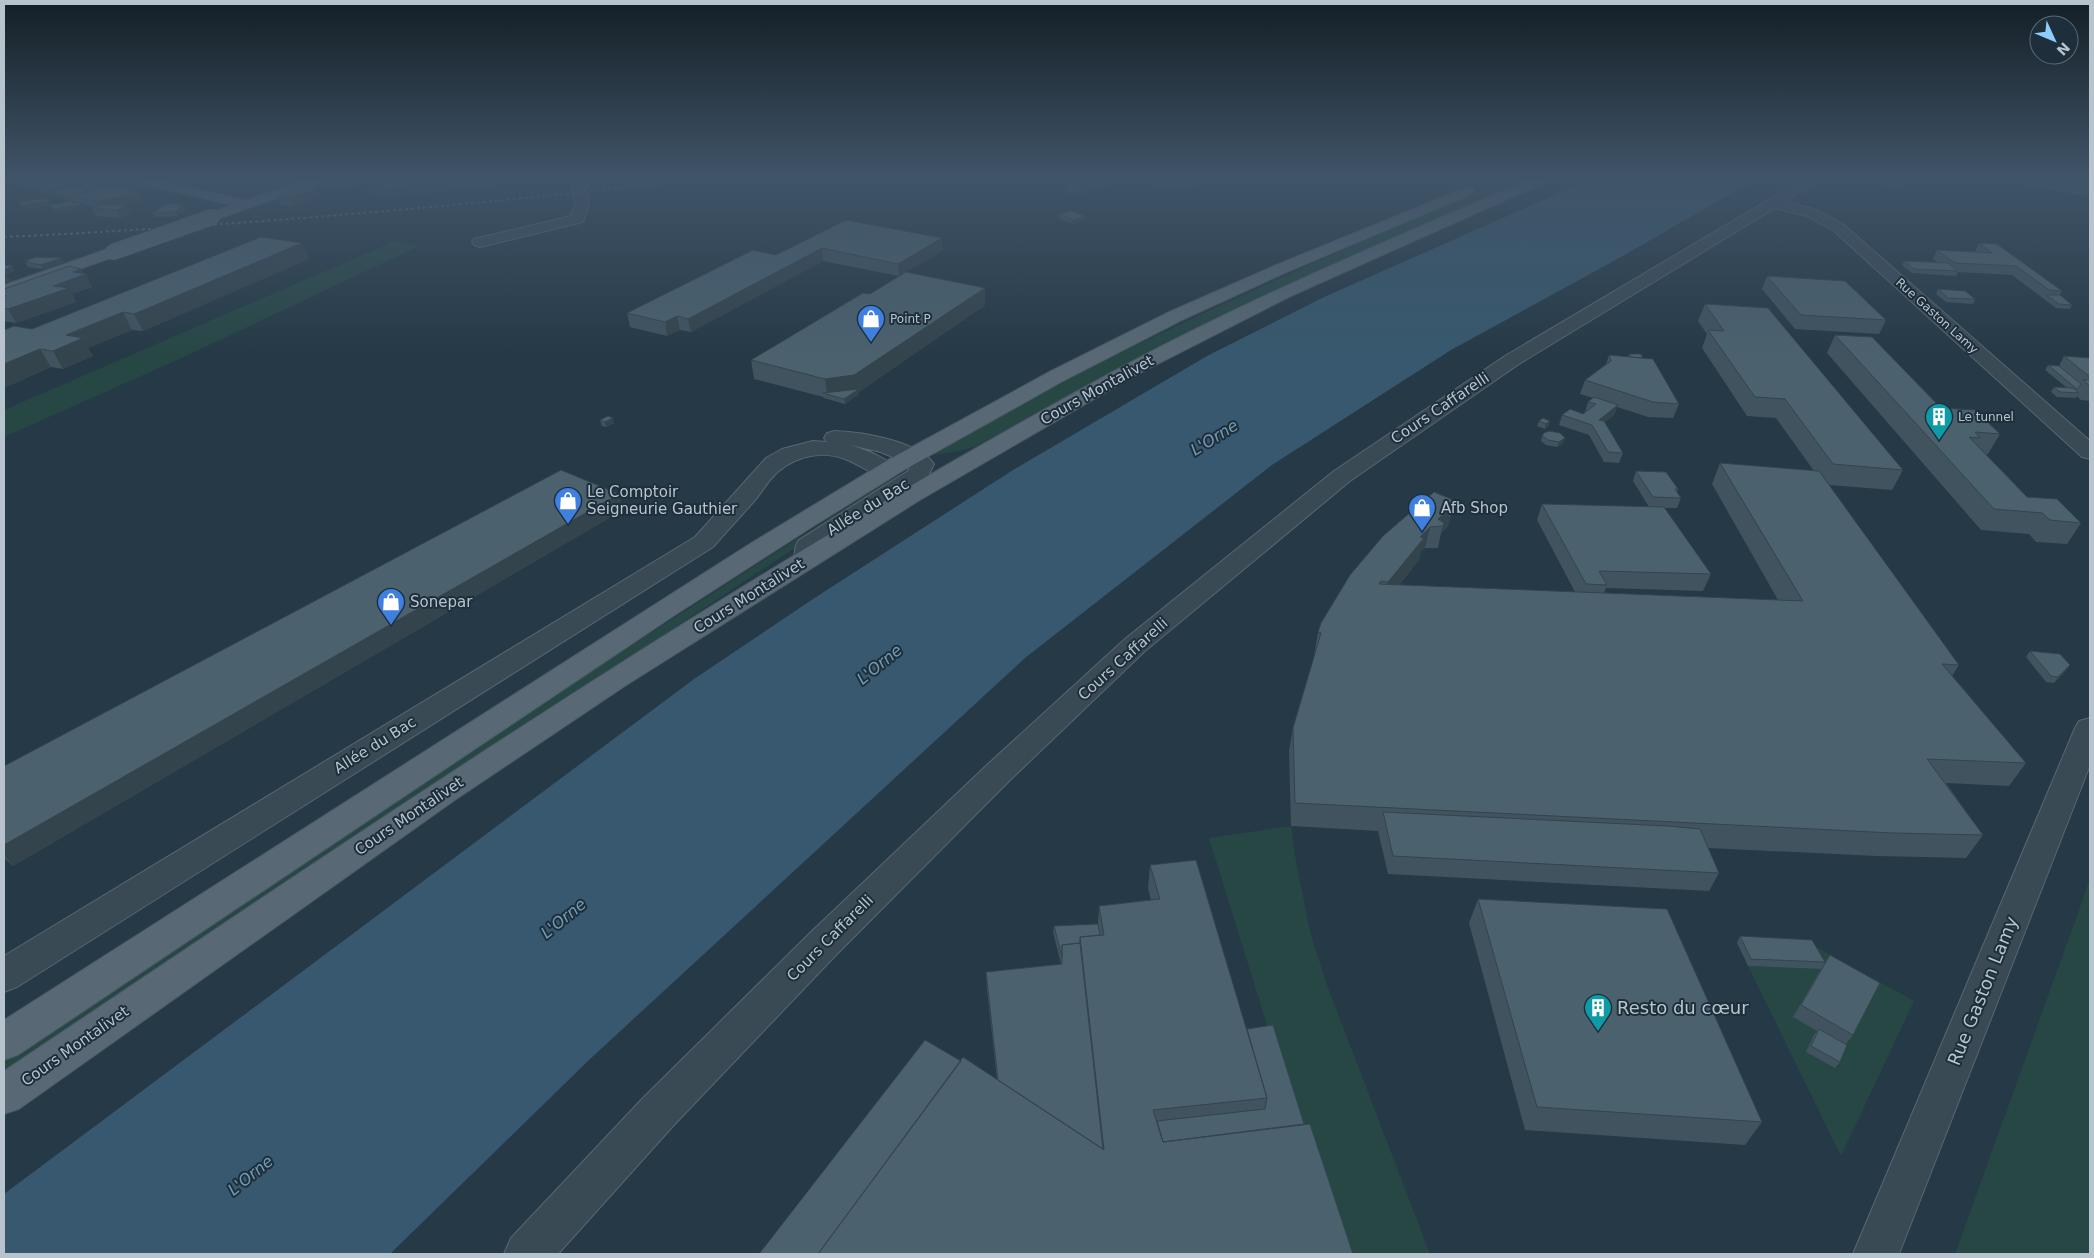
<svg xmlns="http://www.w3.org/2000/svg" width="2094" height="1258" viewBox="0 0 2094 1258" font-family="'DejaVu Sans',sans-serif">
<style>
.green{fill:#274745}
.water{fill:#37586e}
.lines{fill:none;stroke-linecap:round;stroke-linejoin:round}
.minor-casing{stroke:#586772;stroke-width:2}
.major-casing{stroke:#465661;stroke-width:2}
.minor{fill:#3a4a55;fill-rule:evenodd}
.major{fill:#586975;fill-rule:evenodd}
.rail{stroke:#5b6f7c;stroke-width:2;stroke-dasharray:3 3;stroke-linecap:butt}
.major-bridge-casing{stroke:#465661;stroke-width:17;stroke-linecap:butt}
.major-bridge{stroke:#586975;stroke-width:16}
.wall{fill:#40535f}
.shaded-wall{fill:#34444d}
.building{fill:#4b616e;stroke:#34444d}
.labels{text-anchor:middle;stroke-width:4;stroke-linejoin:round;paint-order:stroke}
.far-street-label{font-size:12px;fill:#b7c4ce;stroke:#1e2f3b}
.far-poi-label{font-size:12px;fill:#b7c4ce;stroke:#1e2f3b;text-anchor:start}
.street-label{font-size:15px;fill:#b7c4ce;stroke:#1e2f3b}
.poi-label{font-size:15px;fill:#b7c4ce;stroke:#1e2f3b;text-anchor:start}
.water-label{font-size:16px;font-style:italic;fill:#759bb4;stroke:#1e2f3b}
.near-street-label{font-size:18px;fill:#b7c4ce;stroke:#1e2f3b}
.near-poi-label{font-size:18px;fill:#b7c4ce;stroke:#1e2f3b;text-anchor:start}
</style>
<rect width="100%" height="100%" fill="#253946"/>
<path class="green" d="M1508 179H1529L1290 285 1123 367 976 446 960 451 932 455C1116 346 1312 263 1508 179Z
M230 183 251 189 274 188C251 195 231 194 208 190Z
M395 241 419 246 186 356 4 437V410Z
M897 475 900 476 897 480 162 968 4 1078V1061L423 779Z
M1291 826 1296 862 1311 935 1327 985 1430 1254H1338L1209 838Z
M2090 878V1254H1955L2079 910Z
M1808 947H1816L1914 1001 1841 1156 1748 966 1820 969Z"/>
<path class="water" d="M1591 179H1756L1621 257 1451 350 1272 465 1025 658 589 1060 390 1254H4V1194L694 679 816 597 1013 470 1207 356 1324 297Z"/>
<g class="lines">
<defs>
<path id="minor" d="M577 179H592L586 188 589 206 583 222 480 247 474 245 472 242 474 239 571 216 575 204 572 188Z
M1804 179H1820L1785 202 1817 210 1844 225 2090 441V459L2082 457 1834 231 1807 216 1775 208 1519 364 1350 481 1145 651 1009 781 835 956 673 1126 558 1254H504L511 1238 643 1098 809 934 987 765 1125 639 1334 471 1505 356Z
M2017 179H2045L2090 187V195L2024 183Z
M835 431C862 432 918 441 934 464L926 480 820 548V560L816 565 807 568 798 565C793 558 794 547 799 540L908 471 911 465 881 452 850 445C865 450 888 457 897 471L894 476C876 480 862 465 845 459 818 449 788 458 770 480 765 486 761 493 756 499 742 515 727 531 713 547L17 987 4 992V956L695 537 766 458 782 449 813 441 827 442 824 438 827 433Z
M2090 718V765L1899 1254H1853L2075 728 2079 721Z"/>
<path id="major" d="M132 179H154L246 200 307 179H326L324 182 212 221 207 220 205 217 207 214 231 205 134 182Z
M1530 179H1548L1546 182 1291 296 1134 376 920 500 625 686 455 800 19 1109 4 1114V1071C368 827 731 578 1118 369 1251 297 1392 239 1530 179Z
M1467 187 1472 188 1474 191 1472 194 1287 272 1182 320 1065 380 904 470 812 527 675 615 18 1055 4 1060V1020L748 545 888 460 1051 371 1169 312 1276 265Z
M113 247 119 249 121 252 119 255 4 296V285Z"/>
</defs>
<use href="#minor" class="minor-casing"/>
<use href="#major" class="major-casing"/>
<use href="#minor" class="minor"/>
<use href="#major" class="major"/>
<path class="rail" d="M4 237C236 226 467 206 697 179"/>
<defs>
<path id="major-bridge" d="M113 252 212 217"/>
</defs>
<use href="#major-bridge" class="major-bridge-casing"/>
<use href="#major-bridge" class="major-bridge"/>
</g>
<path class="wall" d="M4 179H43L46 180 82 181 84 185 46 194 39 192 38 189H35Z
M249 179H278L264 185 251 183Z
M401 179H494L495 180 491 186H486L484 188 375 196Z
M1068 179H1127L1085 191H1083V192L1075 194 1065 191V187L1069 186H1068Z
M1135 179H1212L1175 191Z
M321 181 356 183 357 185 349 188 338 190 324 188Z
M1886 182 1905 183 1903 186 1900 189 1884 185Z
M102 187 137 192 141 200 121 205H127L131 213 121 218 96 216 92 208H94L80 203 83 209 55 213 50 206 23 210 51 205 77 202 55 196 52 192Z
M317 189 320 197 292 206 281 205 278 197Z
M179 203 180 205 186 209 177 216 155 217 153 213Z
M1059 214 1085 216V220L1073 224 1059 219Z
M846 220 943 250 906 272 985 288V305L859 392V394L845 404 824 398 823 397 754 379 751 360 870 294 899 276 823 261 691 332 680 330 667 336 630 327 627 313 776 255Z
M1979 243 2062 291 2060 295 2072 305 2070 309 2056 308 2012 275 1958 272 1956 276 1912 273 1902 265 1904 261 1938 263 1933 259 1937 250 1976 252H1975Z
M309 259 143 331 132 330 88 348 93 356 63 369 51 367 4 388V330L32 329Z
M25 261 64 262 43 269 28 267Z
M81 269 84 273 86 274 92 287 72 294 76 302 16 323 4 321V289Z
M1767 276 1886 320 1879 334 1795 329 1762 289Z
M1938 289 1975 299 1973 304 1946 302 1936 294Z
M1705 304 1903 470 1892 490 1829 485 1959 665 1952 676 2026 763 2009 786 1946 783 1983 835 1966 858 1877 856 1708 848 1719 873 1709 891 1388 874 1378 831 1291 826 1289 751 1293 728 1315 655H1314L1318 632 1321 623 1454 505 1448 526 1441 533 1438 548H1425L1421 551 1419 560 1399 585 1575 592 1537 520 1542 504 1649 507 1633 481 1636 471 1678 489 1677 492 1681 498 1677 508H1664L1711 574 1703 591 1606 588 1604 593 1778 600 1712 484 1720 463 1814 471 1776 418 1747 416 1702 348 1707 334 1698 321Z
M1835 335 1941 408 2000 434 1988 454H1985L2027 497 2081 523 2067 544 2036 542 2029 534 1981 530 1827 353Z
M1629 354 1643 358 1679 404 1673 418 1648 417 1617 407 1614 415 1604 423 1623 453 1619 463 1604 462 1589 435 1559 425 1562 415 1583 414 1586 412H1585L1588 402 1593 398 1580 394 1585 380 1606 364 1609 355 1628 357Z
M2064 356 2090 358V401L2081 400 2077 396 2076 398 2057 397 2051 392 2054 387 2067 388 2045 370 2048 365 2059 366Z
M1543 418 1549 426 1545 429 1537 426 1539 421Z
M600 420 614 423 606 427 602 426Z
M1542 436 1563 444 1557 447 1546 445 1541 441Z
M623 510 13 866 4 858V766Z
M2030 651 2066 671 2054 683 2046 682 2026 657Z
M1150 865 1304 1124 759 1254 961 1061 997 1080 987 990 986 972 1061 964 1053 932 1054 926 1098 924 1099 906 1151 900 1148 888Z
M1478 899 1762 1122 1745 1145 1525 1130 1469 923Z
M1740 936 1825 962 1830 955 1853 1035 1846 1044 1840 1062 1835 1068 1806 1052 1814 1035 1817 1031 1793 1017 1821 969 1748 966 1737 943Z"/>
<path class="shaded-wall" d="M262 179H278L264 185Z
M349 179H367L356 183 357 185 349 188 338 190 335 183Z
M483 179 486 186 484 188 375 196 372 188Z
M489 179H494L495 180 491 186Z
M1085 179H1127L1085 191Z
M1175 179H1212L1175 191Z
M50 181 52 185 35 189 33 185Z
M82 181 84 185 46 194 44 190Z
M1083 188V192L1075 194V190Z
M317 189 320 197 292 206 289 198Z
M137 192 141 200 105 209H101L98 202Z
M4 194V195L7 202H4Z
M49 201 51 205 23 210 21 206Z
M81 205 83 209 55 213 52 209Z
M127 205 131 213 121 218 117 210Z
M184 205 186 209 177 216 175 212Z
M1085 216V220L1073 224V220Z
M942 238 943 250 899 276 898 264Z
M302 243 309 259 143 331 134 314Z
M822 248 823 261 691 332 688 319Z
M62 258 64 262 43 269 41 265Z
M13 266 15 271 4 275V270Z
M81 269 84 274H86L92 287 72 294 76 302 16 323 8 309 53 286 73 272Z
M8 276 11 281 4 283V278Z
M985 288V305L859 392V394L845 404 844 399 827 395 825 379Z
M123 312 132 330 88 348 93 356 63 369 53 351 66 335Z
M677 316 680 330 667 336 665 322Z
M40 349 51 367 4 388V364Z
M1618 405 1614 415 1595 430 1599 420Z
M613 418 614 423 606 427 605 422Z
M1550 421 1549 426 1545 429 1546 424Z
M1565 438 1563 444 1557 447 1559 442Z
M619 494 623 510 13 866 4 855V845Z
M1454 505 1448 526 1441 533 1443 526 1438 519Z
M1430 527 1425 548 1421 551 1419 560 1383 603 1388 582 1420 537Z
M2070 665 2066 671 2054 683 2058 677Z"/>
<path class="building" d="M14 179H43L46 180 52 179H76L82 181 44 190 37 188 56 184 50 181 33 185Z
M327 179H352L335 183 321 181Z
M401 179H483L481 180 372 188Z
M1889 179 1905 183 1901 185 1886 182Z
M91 183 102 187 73 195 75 198H73L52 192Z
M1073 184 1083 188 1075 190 1065 187Z
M112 185 137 192 98 202 73 195Z
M304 187 317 189 289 198 278 197Z
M47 198 49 201 21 206 19 202Z
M71 201 72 203 79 202 81 205 52 209 50 205Z
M179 203 175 206 184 205 175 212 153 213 166 204Z
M103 205H127L117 210 92 208Z
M1070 211 1085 216 1073 220 1059 214Z
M846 220 942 238 898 264 822 248 688 319 677 316 665 322 627 313 753 250 776 255Z
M261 237 302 243 134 314 123 312 66 335 83 338 53 351 40 349 4 364V330L14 326 32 329Z
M1979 243 1997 244 2062 291 2049 290 2016 266 1955 263 1937 250 1992 253Z
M36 257 62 258 41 265 26 262 29 261H25Z
M1904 261 1948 263 1958 271 1914 269Z
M4 265 13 266 4 270Z
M69 266 81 269 73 272 86 274 53 286 69 288 8 309 4 308V297L6 296H4V289Z
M906 272 985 288 854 375 825 379 751 360 863 293 870 294Z
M1767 276 1845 281 1886 320 1801 315Z
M1938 289 1965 291 1975 299 1948 298Z
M2046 295H2060L2072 305 2059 304Z
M1705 304 1768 308 1903 470 1833 464 1785 399 1755 397 1708 330 1724 331Z
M1835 335 1872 337 1941 408 1975 410 2000 434 1975 432 1980 438 1969 437 2027 497 2057 499 2081 523 2050 520 2042 513 1994 509Z
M1629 354H1641L1643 358 1631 357Z
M1609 355 1653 359 1679 404 1653 402 1585 380 1611 361Z
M2064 356 2090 358V377Z
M2048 365 2059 366 2081 384 2077 389Z
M2083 380H2090V386Z
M2054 387 2073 388 2079 393 2060 392Z
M859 389 844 399 823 393Z
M1594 397 1618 405 1599 420 1604 421 1623 453 1608 452 1592 425 1562 415 1570 409 1583 414 1596 404 1588 402Z
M608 416 613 418 605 422 600 420Z
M1543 418 1550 421 1546 424 1539 421Z
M1549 431 1560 433 1565 438 1559 442 1548 440 1542 436 1544 433Z
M1720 463 1819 471 1959 665 1942 664 2026 763 1927 759 1983 835 1893 833 1295 803 1293 728 1321 633 1318 632 1321 623 1350 575 1383 536 1434 492 1451 499 1454 505 1438 519 1444 523 1443 526 1430 527 1420 537 1424 538 1388 582 1381 581 1379 584 1803 601Z
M561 470 619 494 4 845V766Z
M1636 471 1666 472 1678 489H1675L1681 498 1653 497Z
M1542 504 1664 507 1711 574 1599 571 1607 585 1586 584Z
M2030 651 2060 654 2070 665 2058 677 2051 676Z
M1383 812 1667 826 1700 829 1719 873 1393 856Z
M1196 860 1267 1098 1153 1110 1163 1142 1310 1124 1353 1254H818L963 1057 1104 1150 1080 937 1104 935 1099 906 1160 899 1150 865Z
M1478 899 1667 909 1762 1122 1537 1107Z
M1098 924 1100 935 1080 937V943L1062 945V957L1054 926Z
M1740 936 1812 940 1825 962 1751 959Z
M1080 943 1103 1149 998 1080 986 972 1062 964V945Z
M1830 955 1880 983 1853 1035 1801 1005Z
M1273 1025 1304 1124 1163 1142 1157 1121 1265 1109 1267 1098 1247 1029Z
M1819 1029 1847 1045 1840 1062 1811 1046Z
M925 1040 961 1061 818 1254H759Z"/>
<linearGradient id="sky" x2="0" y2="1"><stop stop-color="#141f26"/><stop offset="0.5" stop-color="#405468"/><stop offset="1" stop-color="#405468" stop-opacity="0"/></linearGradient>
<rect width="2094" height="355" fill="url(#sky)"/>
<defs>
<symbol id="shop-pin" viewBox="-11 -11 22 30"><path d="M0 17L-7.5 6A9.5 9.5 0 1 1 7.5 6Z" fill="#3f7fe0" stroke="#1e2f3b"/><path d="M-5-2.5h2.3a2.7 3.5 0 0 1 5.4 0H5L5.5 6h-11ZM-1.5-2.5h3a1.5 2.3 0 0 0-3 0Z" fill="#fff"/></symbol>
<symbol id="building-pin" viewBox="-11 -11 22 30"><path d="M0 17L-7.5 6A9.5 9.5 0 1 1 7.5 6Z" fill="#0f9aa8" stroke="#1e2f3b"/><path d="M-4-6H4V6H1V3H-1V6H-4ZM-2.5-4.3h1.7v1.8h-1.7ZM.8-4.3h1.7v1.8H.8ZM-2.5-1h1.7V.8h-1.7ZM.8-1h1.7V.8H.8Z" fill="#fff"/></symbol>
</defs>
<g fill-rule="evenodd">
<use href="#shop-pin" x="855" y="303" width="32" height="43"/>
<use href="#building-pin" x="1923" y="401" width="32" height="43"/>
<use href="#shop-pin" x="552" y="485" width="32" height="43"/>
<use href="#shop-pin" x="1406" y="492" width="32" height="43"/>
<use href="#shop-pin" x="375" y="586" width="32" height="43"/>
<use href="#building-pin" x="1582" y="992" width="32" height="43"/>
</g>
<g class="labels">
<g class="far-street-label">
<text transform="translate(1937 316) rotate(42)" y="4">Rue Gaston Lamy</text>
</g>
<g class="far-poi-label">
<text x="890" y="323">Point P</text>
<text x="1958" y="421">Le tunnel</text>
</g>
<g class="street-label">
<text transform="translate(1097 390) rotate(-29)" y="5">Cours Montalivet</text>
<text transform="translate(1440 408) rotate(-34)" y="5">Cours Caffarelli</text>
<text transform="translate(868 507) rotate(-32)" y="5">Allée du Bac</text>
<text transform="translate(749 596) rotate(-32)" y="5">Cours Montalivet</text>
<text transform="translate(1123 659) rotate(-42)" y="5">Cours Caffarelli</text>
<text transform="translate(375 745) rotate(-32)" y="5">Allée du Bac</text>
<text transform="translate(409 816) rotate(-34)" y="5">Cours Montalivet</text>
<text transform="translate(830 938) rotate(-45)" y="5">Cours Caffarelli</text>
<text transform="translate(75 1046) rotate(-35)" y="5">Cours Montalivet</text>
</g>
<g class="poi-label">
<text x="587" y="497">Le Comptoir<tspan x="587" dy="17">Seigneurie Gauthier</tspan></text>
<text x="1441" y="513">Afb Shop</text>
<text x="410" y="607">Sonepar</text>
</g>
<g class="water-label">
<text transform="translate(1214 437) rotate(-32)" y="6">L'Orne</text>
<text transform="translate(879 664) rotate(-39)" y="6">L'Orne</text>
<text transform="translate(563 918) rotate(-39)" y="6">L'Orne</text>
<text transform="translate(250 1175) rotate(-39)" y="6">L'Orne</text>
</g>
<g class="near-street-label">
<text transform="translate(1983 991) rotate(-68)" y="6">Rue Gaston Lamy</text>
</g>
<g class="near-poi-label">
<text x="1617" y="1014">Resto du cœur</text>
</g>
</g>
<rect width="2094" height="1258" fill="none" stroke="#b7c4ce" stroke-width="10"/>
<g transform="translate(2054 40) rotate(134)"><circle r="24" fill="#1e2f3b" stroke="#5b6b76"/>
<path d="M0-4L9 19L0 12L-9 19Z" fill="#8cccff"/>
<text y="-8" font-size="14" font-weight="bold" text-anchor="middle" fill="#b7c4ce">N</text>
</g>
</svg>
